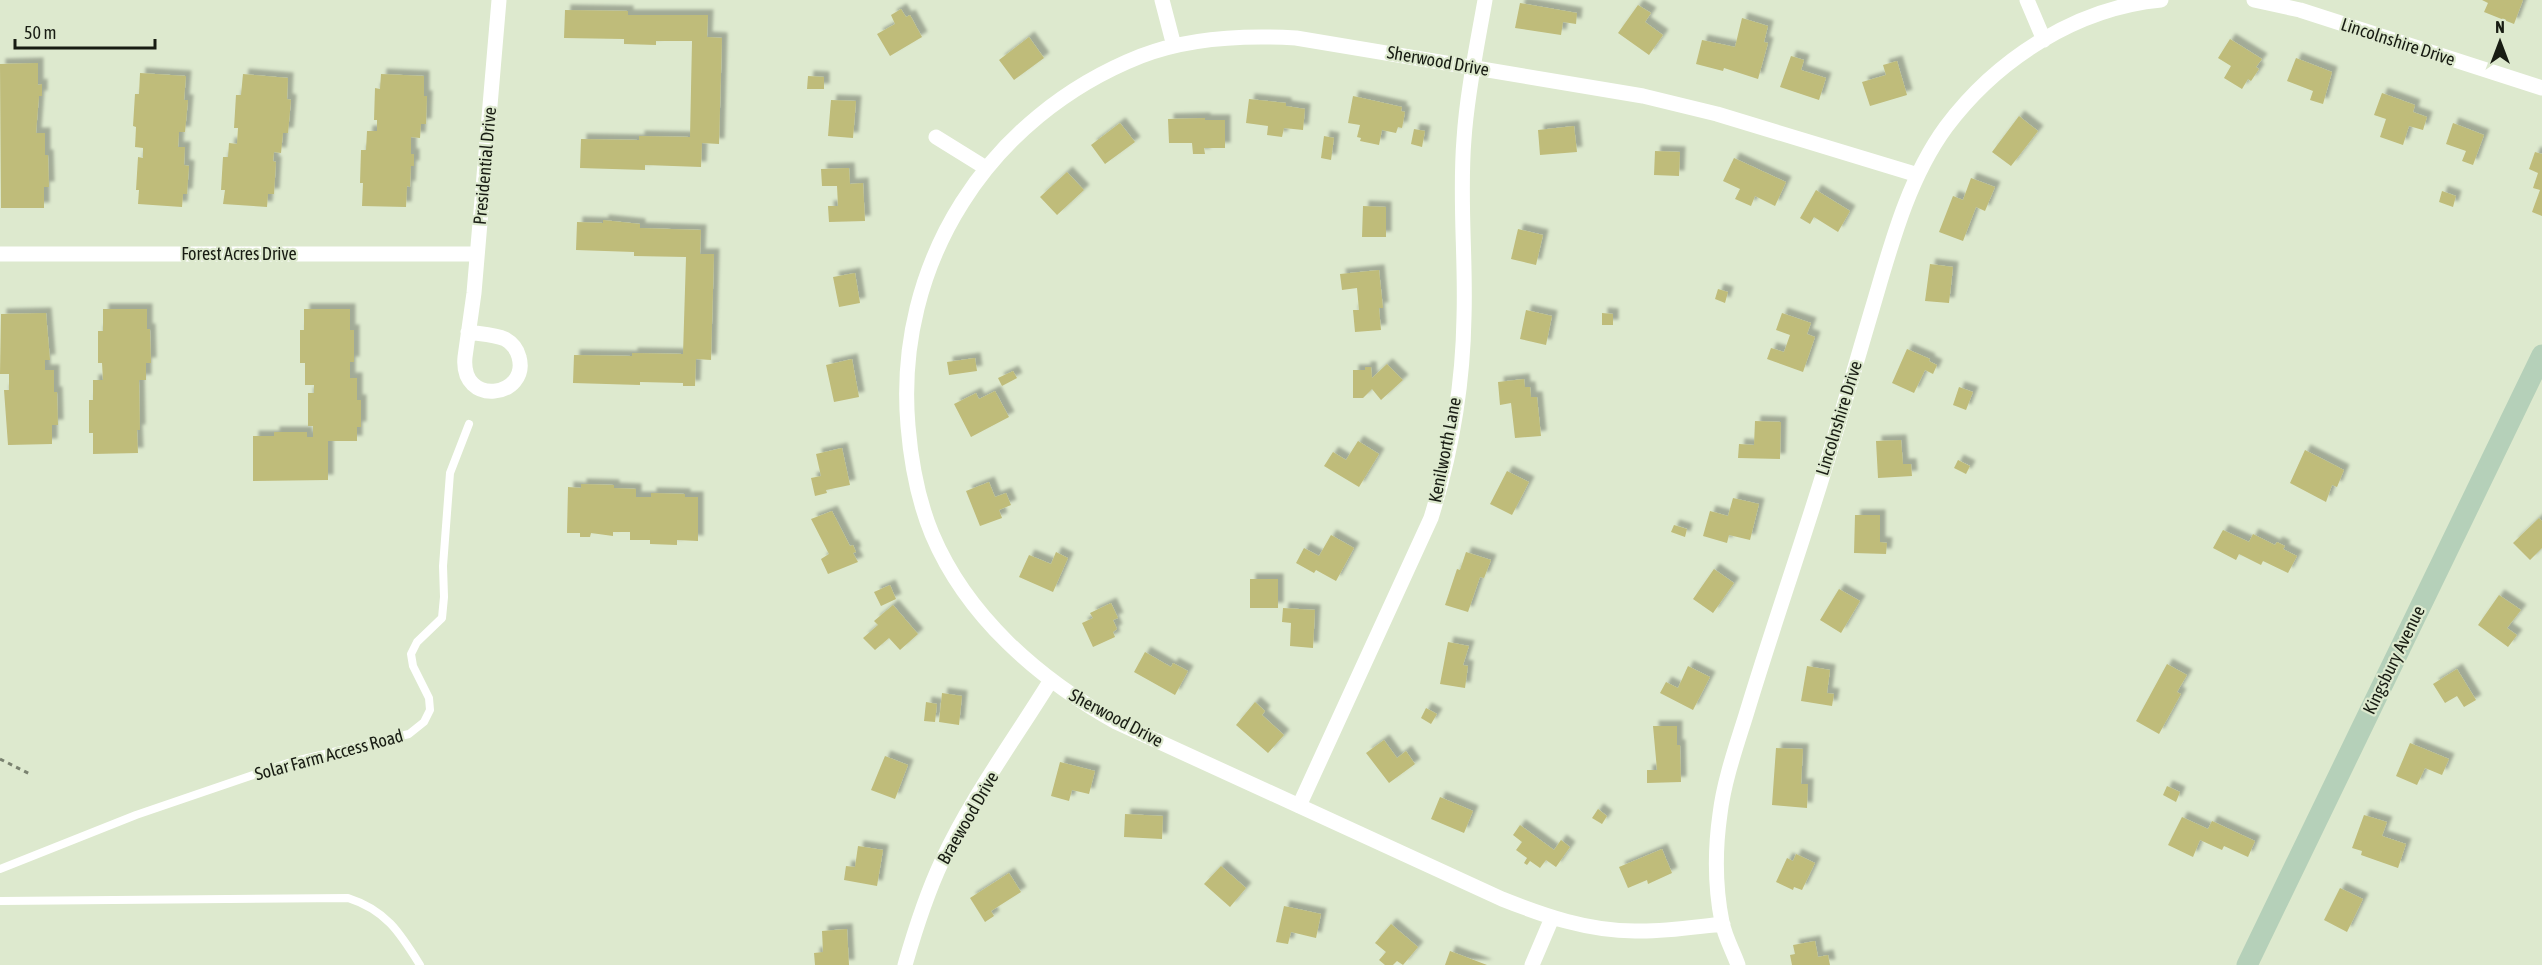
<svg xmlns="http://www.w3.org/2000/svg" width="2542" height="965" viewBox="0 0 2542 965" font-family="'Asap Condensed',sans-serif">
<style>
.building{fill:#bfbc7a;filter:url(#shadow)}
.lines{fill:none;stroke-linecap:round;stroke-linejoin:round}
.path{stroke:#7a8270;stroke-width:3;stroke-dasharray:4.5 4.5;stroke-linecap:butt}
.lane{stroke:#fff;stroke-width:8}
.street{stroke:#fff;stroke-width:15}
.secondary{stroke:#b5d0b9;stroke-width:21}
.labels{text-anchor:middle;stroke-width:4.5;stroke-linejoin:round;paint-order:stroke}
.street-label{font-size:18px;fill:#181c13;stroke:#dde9ce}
</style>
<defs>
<filter id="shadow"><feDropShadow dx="5.5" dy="-5.5" stdDeviation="1.5" flood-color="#0004"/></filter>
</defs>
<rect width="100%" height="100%" fill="#dde9ce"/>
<path class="building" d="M2482 0H2523L2514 24 2484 12 2488 3Z
M1520 3 1577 13 1576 24 1563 22 1561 35 1515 28Z
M1638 5 1651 13 1645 22 1663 35 1649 55 1618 33Z
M901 9 906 17 910 15 922 37 890 56 877 34 895 24 891 15Z
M565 10 628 11V15H708L707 37 722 38 719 144 702 143 701 167 645 165V170L580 168 581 139 639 140V136L690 137 692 41H656V45L624 44V39L564 38Z
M1742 18 1768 26 1764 42 1768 43 1758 79 1724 68 1723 71 1696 64 1702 40 1735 47Z
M1029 37 1044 58 1014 80 999 60Z
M2230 39 2262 59 2256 67 2259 69 2251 81 2248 79 2242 89 2224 78 2231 66 2218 58Z
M1791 56 1804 60 1801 70 1826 78 1819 100 1780 87Z
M2296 58 2332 72 2323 104 2310 100 2313 91 2287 81Z
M1897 61 1907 95 1870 106 1862 82 1886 75 1883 65Z
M38 63V85L42 84V96H39L36 133H45V155H48L49 187H44V208H1L0 64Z
M140 73 186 76 184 100H188L185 132H179L178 147H185L184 165 189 166 187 194H183L182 207 138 204 139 190H136L138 157 143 158V148L135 147 136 127 133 126 135 94H139Z
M243 74 288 78 287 99 291 100 288 133H283L281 153 274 152 273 161 276 162 274 194H268L267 207 223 204 225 190H221L223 157H228L229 143 237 144 238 128H234L236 95H241Z
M381 74 424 76V96H427L426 124H421L420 138 411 137V154H414V166H411L410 187 407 186 406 207 362 206 363 183H360L361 150H366L367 131H377V120H374L375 88 380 89Z
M808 76 824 77V89H807Z
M2382 93 2415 105 2413 112 2427 117 2423 130 2409 126 2403 145 2380 137 2386 119 2374 115Z
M1353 96 1402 107 1401 111 1405 112 1402 128 1398 127 1396 133 1382 130 1379 145 1360 141 1361 138 1357 137 1360 125 1348 123Z
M1249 99 1286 103V106L1305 109 1303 130 1284 128 1282 137 1267 135 1268 126 1246 123Z
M831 100 856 101 853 138 828 136Z
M2019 116 2038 131 2011 166 1992 152Z
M1205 118V120H1225V148H1204L1205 154H1193L1192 143H1169L1168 119Z
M1120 123 1135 142 1105 164 1091 145Z
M2453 123 2484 135 2473 165 2462 161 2466 151 2446 144Z
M1574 126 1577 152 1540 155 1538 130Z
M1414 129 1425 131 1422 147 1411 144Z
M1324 136 1334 138 1331 160 1321 158Z
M1655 151 1680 152 1679 176 1654 175Z
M2535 152 2542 154V216L2532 212 2540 190 2533 188 2538 173 2529 169Z
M1734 158 1786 182 1775 206 1755 196 1751 206 1735 199 1740 189 1723 181Z
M849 168 850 184 863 183 865 221 829 222 828 206H838L837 186H822L821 169Z
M1067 172 1084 190 1057 215 1040 197Z
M1971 178 1995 187 1985 211 1976 207 1963 241 1939 232 1953 196 1963 200Z
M1816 190 1850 211 1838 232 1814 217 1810 224 1800 218Z
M2442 191 2456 196 2453 207 2439 202Z
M1363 206 1386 207V237H1362Z
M603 220 640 224V228L701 230 700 254H714L711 360 696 359 695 386H683V383L640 382V385L573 383 574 355 632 356V353L683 354 686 257 634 256V252L576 250 577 222 603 223Z
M1518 229 1543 235 1536 265 1511 259Z
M1930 264 1953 267 1949 303 1925 301Z
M1379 270 1383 308H1379L1381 330 1355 332 1353 310H1359L1357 288 1342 290 1340 274Z
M855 273 860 303 839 307 833 277Z
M1718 289 1728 292 1725 303 1715 299Z
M103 309H147V329H150L151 363H146V380H139L140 430H137L138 453 93 454V433H89V400H93V380H103L102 363H98V331H103Z
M304 309H350V330H354V362H350V378H357V400H361V427H357V441H328V480L253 481V436H274V432H307V437H313V426H308V393H314V385H305V363H300V330H304Z
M1526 310 1552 316 1546 345 1520 339Z
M46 313 50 360H45V370H54V392H57L58 425H52V444L8 445 4 390H9V374H0L1 314Z
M1602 313 1613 314V325H1602Z
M1782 313 1811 323 1807 334 1815 337 1803 372 1767 359 1771 348 1784 352 1790 335 1776 330Z
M1907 349 1930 359 1929 361 1937 365 1933 374 1925 370 1914 393 1892 383Z
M975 358 977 371 949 375 947 362Z
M852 359 859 397 834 402 826 365Z
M1387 364 1403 380 1381 400 1372 389 1363 398H1353V370H1365V367H1371L1372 378Z
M1013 371 1017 378 1002 386 998 378Z
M1524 379 1525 387H1530L1531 397H1537L1541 436 1515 438 1511 403 1500 405 1498 382Z
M1959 387 1973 392 1966 410 1953 405Z
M995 391 1009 417 971 437 954 404 976 393 979 399Z
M1755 421 1781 422 1780 459 1738 458 1739 444 1754 445Z
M1901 440 1903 464H1911L1912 476 1878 478 1876 441Z
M1358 441 1379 454 1359 487 1324 466 1333 452 1346 460Z
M842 448 850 485 826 490 827 493 815 496 811 478 821 476 816 454Z
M2305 450 2344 470 2337 487 2332 485 2326 502 2290 483Z
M1958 460 1970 466 1966 474 1954 468Z
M1507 471 1529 482 1512 515 1490 504Z
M989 482 995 497 1006 493 1011 505 999 510 1002 518 980 526 966 491Z
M581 484 614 485V488L636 489V497H651V493L685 494V497H698V541L677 540V545L650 544V540H630V532H613V536L591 533 590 537H580V533H567L568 487 581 488Z
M1733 498 1759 504 1750 540 1729 535 1727 543 1703 536 1710 511 1728 516Z
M832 511 850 546 853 545 856 552 853 553 858 562 828 574 821 559 829 554 811 519Z
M1855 515H1880V542L1887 543 1886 554 1854 553Z
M2539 518 2542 521V548L2530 560 2513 543Z
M1674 525 1687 529 1685 537 1671 532Z
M2223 530 2249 542 2253 534 2275 545 2277 542 2285 546 2283 549 2297 556 2288 573 2263 561 2261 565 2239 554 2236 560 2213 548Z
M1331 535 1354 548 1336 581 1316 570 1314 573 1296 563 1304 548 1319 556Z
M1056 552 1068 558 1053 592 1019 577 1029 555 1051 564Z
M1466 552 1491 560 1484 578 1480 577 1468 612 1445 605 1457 569 1460 570Z
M1714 569 1734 583 1713 613 1693 599Z
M1250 579H1278V608H1250Z
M890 585 896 599 881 606 874 592Z
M1839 589 1860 601 1841 633 1820 620Z
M2499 595 2521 610 2507 628 2517 635 2508 647 2478 625Z
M1111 603 1118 618 1113 620 1117 629 1113 632 1115 637 1093 647 1082 623 1093 618 1090 613Z
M893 605 918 634 900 650 889 638 875 650 863 638 878 625 874 621Z
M1283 608 1315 610 1313 648 1290 646 1291 623 1282 622Z
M1448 642 1469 646 1463 665 1468 666 1465 688 1440 684Z
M1145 652 1171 667 1173 663 1188 671 1175 695 1134 672Z
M2167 664 2187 675 2177 692 2181 694 2159 734 2136 721Z
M1688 666 1710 677 1693 710 1660 693 1666 682 1678 688Z
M1807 666 1830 670 1827 693 1834 694 1832 706 1801 701Z
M2457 669 2476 700 2464 707 2457 696 2445 703 2433 684Z
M942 693 962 696 959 725 939 722Z
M926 702 937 704 935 722 924 721Z
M1255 702 1265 711 1262 715 1284 735 1268 753 1236 725Z
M1426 708 1437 714 1431 724 1421 718Z
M1653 726H1677V745H1680L1681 782 1647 783V770H1657Z
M1384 740 1397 758 1406 751 1415 764 1389 783 1366 753Z
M2410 743 2449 759 2442 775 2425 768 2417 785 2396 776Z
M1776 748 1803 749 1801 784H1808L1807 808 1772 805Z
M885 756 908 765 895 799 871 790Z
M1060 762 1095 771 1089 794 1072 790 1069 801 1051 796Z
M2167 786 2180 792 2176 802 2163 795Z
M1440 797 1473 811 1464 833 1431 819Z
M1598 809 1607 816 1602 824 1592 818Z
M1125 814 1163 816 1162 839 1124 837Z
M2364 815 2387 822 2382 836 2406 844 2398 868 2361 855 2362 851 2352 848Z
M2182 817 2208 829 2212 821 2255 841 2248 857 2224 846 2222 850 2200 840 2193 857 2168 845Z
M1520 825 1554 850 1561 840 1570 847 1556 867 1546 860 1540 868 1530 861 1527 865 1524 863 1527 858 1516 850 1522 842 1513 835Z
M858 846 883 850 877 886 844 880 846 866 855 867Z
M1662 849 1672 873 1648 884 1647 880 1628 888 1619 867Z
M1796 854 1815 863 1802 890 1794 887 1793 890 1776 882 1787 858 1793 861Z
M1221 866 1246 888 1230 907 1204 884Z
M1009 873 1021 892 991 911 994 916 985 922 970 898Z
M2340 888 2363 899 2347 932 2324 920Z
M1284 906 1321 914 1316 938 1291 932 1288 944 1276 942Z
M1391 924 1418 947 1403 965 1397 961 1393 965H1385L1379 960 1386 952 1375 943Z
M847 929 849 965H815L814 953 823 952 822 931Z
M1815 941 1818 957 1828 955 1830 965H1792L1790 955 1795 954 1793 945Z
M1450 951 1487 965H1445Z"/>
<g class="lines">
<path class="path" d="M0 759 32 775"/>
<path class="lane" d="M0 869 136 815 291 762 409 734 424 722 430 710 429 698 413 666 411 654 417 642 442 618 444 597 443 566 450 473 469 424
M0 901 348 898C386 910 400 933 420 965"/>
<path class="street" d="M1162 0 1174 46
M2027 0 2044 40
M2254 0 2300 10 2542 88
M936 137 986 168
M0 254H477
M468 332C480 334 494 334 505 339 512 343 517 349 519 357 530 397 460 408 465 357L474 293 499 0
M1299 806 1431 518C1451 454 1463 384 1464 317 1466 258 1459 199 1464 139 1467 93 1477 46 1485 0
M1723 924C1694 927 1664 932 1635 931 1588 931 1545 916 1502 899L1116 722C1039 679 967 617 932 534 918 500 911 462 908 426 894 263 989 116 1141 56 1190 37 1245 35 1296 38L1643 96 1717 114 1918 175
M905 965C915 930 926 895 942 861 971 798 1014 740 1051 680
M1532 965 1552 918
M1738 965C1733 951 1725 937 1722 922 1715 887 1715 849 1720 814 1724 781 1736 747 1746 715 1768 642 1793 570 1816 497 1836 434 1854 370 1873 306 1891 245 1908 179 1946 127 1997 59 2076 8 2161 0"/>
<path class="secondary" d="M2247 965 2542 355"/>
</g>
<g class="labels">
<g class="street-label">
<text transform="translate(2398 42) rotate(18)" y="6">Lincolnshire Drive</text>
<text transform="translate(1438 61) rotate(10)" y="6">Sherwood Drive</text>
<text transform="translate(485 166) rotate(-85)" y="6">Presidential Drive</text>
<text x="239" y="260">Forest Acres Drive</text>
<text transform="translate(1839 418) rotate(-73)" y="6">Lincolnshire Drive</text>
<text transform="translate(1445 450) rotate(-79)" y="6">Kenilworth Lane</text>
<text transform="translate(2394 660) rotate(-64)" y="6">Kingsbury Avenue</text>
<text transform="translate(1116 718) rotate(28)" y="6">Sherwood Drive</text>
<text transform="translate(329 755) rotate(-15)" y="6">Solar Farm Access Road</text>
<text transform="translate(968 818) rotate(-60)" y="6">Braewood Drive</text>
</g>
</g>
<g transform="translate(2500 42)" stroke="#dde9ce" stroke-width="4.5" paint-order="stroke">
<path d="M0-4.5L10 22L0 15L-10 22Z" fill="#181c13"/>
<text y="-9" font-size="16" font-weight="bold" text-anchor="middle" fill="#181c13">N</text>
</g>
<path d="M15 39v9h140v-9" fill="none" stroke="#181c13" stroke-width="3"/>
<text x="24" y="39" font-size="18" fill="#181c13" stroke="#dde9ce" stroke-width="4.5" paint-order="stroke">50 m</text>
</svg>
